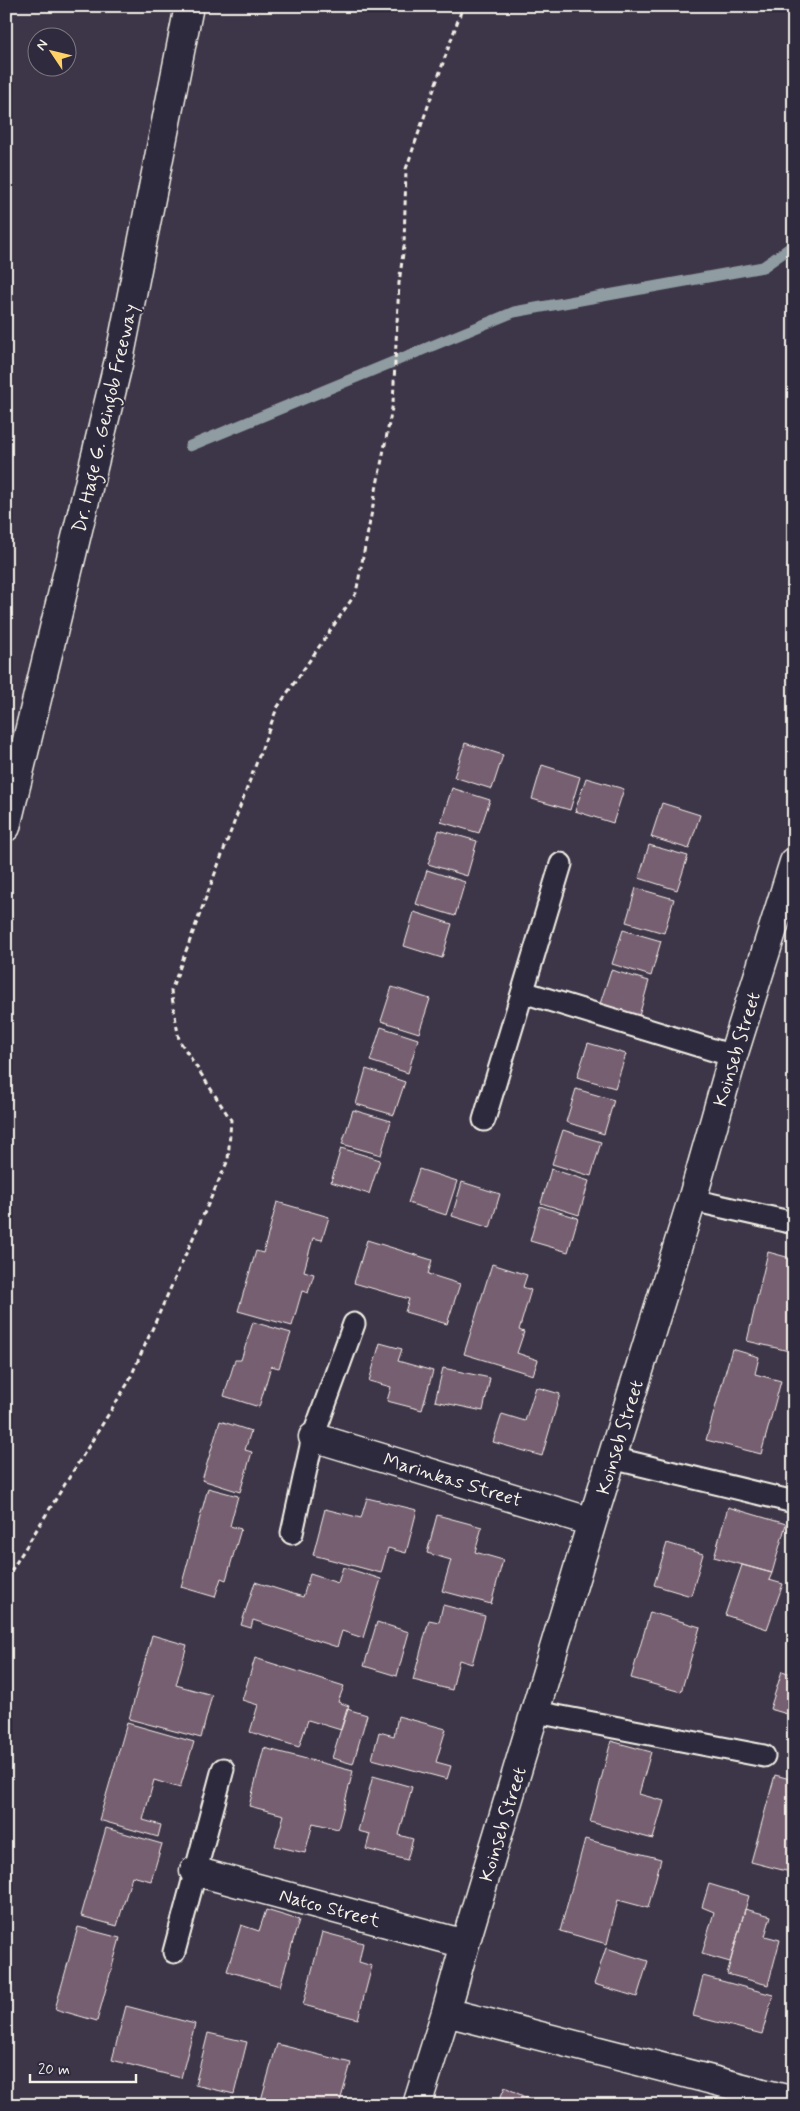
<svg xmlns="http://www.w3.org/2000/svg" width="800" height="2111" viewBox="0 0 800 2111" font-family="Mynerve,sans-serif">
<style>
.lines{fill:none;stroke-linecap:round;stroke-linejoin:round}
.stream{stroke:#8f9ca1;stroke-width:11}
.building{fill:#775f72;stroke:#f4f1e8}
.lane-casing{stroke:#f4f1e8;stroke-width:25}
.street-casing{stroke:#f4f1e8;stroke-width:31}
.highway-casing{stroke:#f4f1e8;stroke-width:31}
.path{stroke:#f4f1e8;stroke-width:3;stroke-dasharray:5 4;stroke-linecap:butt}
.lane{stroke:#2f2a3d;stroke-width:21}
.street{stroke:#2f2a3d;stroke-width:28}
.highway{stroke:#2f2a3d;stroke-width:28}
.labels{text-anchor:middle;stroke-width:4;stroke-linejoin:round;paint-order:stroke}
.street-label{font-size:19px;fill:#f4f1e8;stroke:#2f2a3d}
</style>
<rect width="100%" height="100%" fill="#3d3548"/>
<filter id="ink" filterUnits="userSpaceOnUse"><feTurbulence type="fractalNoise" baseFrequency=".02" numOctaves="2"/><feDisplacementMap in="SourceGraphic" scale="10" xChannelSelector="R" yChannelSelector="G"/><feConvolveMatrix kernelMatrix="1 2 1 2 8 2 1 2 1" color-interpolation-filters="sRGB"/></filter>
<g filter="url(#ink)">
<g class="lines">
<path class="stream" d="M190 446 514 312 763 267 794 245"/>
</g>
<path class="building" d="M465 743 503 755 492 789 454 777Z
M542 765 580 777 570 810 532 799Z
M586 778 624 789 613 823 575 811Z
M452 788 490 800 479 833 441 822Z
M662 803 700 815 689 849 651 837Z
M439 830 477 841 467 876 428 864Z
M649 845 688 856 677 890 639 878Z
M427 870 465 882 455 916 416 904Z
M636 888 674 899 664 933 626 922Z
M414 912 452 924 442 958 404 946Z
M623 930 661 941 651 976 612 964Z
M611 970 649 981 639 1016 600 1004Z
M392 987 430 999 419 1033 381 1021Z
M381 1027 418 1039 408 1073 370 1061Z
M588 1043 626 1054 615 1088 577 1077Z
M366 1069 405 1082 394 1115 356 1104Z
M576 1089 614 1100 604 1134 566 1122Z
M353 1110 391 1121 381 1155 342 1144Z
M563 1130 601 1142 591 1176 552 1164Z
M341 1148 380 1160 369 1194 331 1182Z
M419 1169 457 1181 446 1215 408 1203Z
M551 1169 589 1181 579 1215 541 1203Z
M462 1182 500 1194 490 1228 452 1216Z
M277 1202 329 1217 322 1240 313 1238 304 1271 314 1274 308 1293 302 1291 292 1326 238 1311 256 1251 263 1253Z
M540 1206 578 1218 568 1252 530 1241Z
M367 1240 432 1260 428 1274 460 1284 447 1324 405 1312 409 1299 354 1283Z
M768 1252 794 1259V1274L789 1294 794 1296V1330L789 1351 747 1341Z
M492 1264 527 1275 523 1287 531 1290 519 1330 524 1332 517 1353 538 1360 533 1375 464 1354Z
M253 1322 291 1333 279 1368 271 1366 259 1407 224 1396 235 1360H241Z
M380 1343 402 1349 398 1361 433 1371 422 1410 387 1401 391 1387 369 1381Z
M732 1349 759 1357 755 1374 781 1381 761 1454 706 1440Z
M443 1368 490 1378 483 1411 435 1401Z
M536 1387 560 1394 542 1456 493 1442 502 1414 525 1421Z
M220 1421 251 1431 245 1450 252 1452 240 1492 202 1480Z
M208 1488 238 1496 230 1526 241 1529 226 1580 221 1578 215 1597 181 1587Z
M367 1498 417 1510 406 1553 388 1548 381 1573 313 1555 325 1509 361 1518Z
M728 1507 786 1524 772 1573 714 1557Z
M437 1515 482 1527 475 1552 503 1560 491 1604 442 1591 451 1560 427 1553Z
M667 1543 703 1554 691 1596 654 1585Z
M742 1565 772 1573 769 1580 783 1584 767 1629 725 1615Z
M343 1567 381 1579 363 1638 342 1631 337 1647 253 1620 251 1628 241 1625 255 1582 303 1597 310 1574 338 1583Z
M443 1605 485 1616 472 1664 459 1660 452 1690 413 1680 429 1620 439 1622Z
M650 1612 700 1627 681 1692 631 1678Z
M377 1622 409 1632 397 1676 364 1666Z
M152 1635 187 1645 176 1685 212 1695 201 1738 129 1719Z
M255 1658 344 1686 338 1702 349 1706 341 1730 308 1720 299 1747 250 1732 258 1705 242 1700Z
M782 1671 794 1675V1716L770 1709Z
M347 1709 367 1715 353 1764 332 1758Z
M398 1716 446 1729 436 1762 451 1766 447 1779 372 1759 379 1732 394 1736Z
M127 1723 194 1742 180 1788 154 1780 143 1820 161 1825 158 1837 99 1820Z
M611 1741 651 1752 639 1794 664 1801 653 1839 590 1822Z
M264 1748 353 1771 338 1829 313 1823 305 1853 275 1846 284 1815 249 1806Z
M775 1775 794 1780V1873L751 1862Z
M373 1776 412 1787 399 1835 413 1839 407 1860 366 1849 370 1834 358 1831Z
M106 1828 162 1844 151 1881 132 1876 117 1926 81 1916Z
M585 1839 661 1859 648 1908 618 1900 607 1944 560 1931Z
M709 1884 749 1896 730 1962 702 1954 714 1912 702 1907Z
M745 1909 771 1916 765 1936 780 1940 768 1985 727 1974Z
M266 1910 299 1920 280 1986 227 1971 241 1925 259 1931Z
M78 1927 120 1938 97 2021 55 2009Z
M322 1932 363 1943 359 1962 372 1966 358 2019 303 2005Z
M606 1948 648 1961 637 1997 594 1984Z
M703 1976 773 1995 762 2034 693 2016Z
M126 2006 195 2024 181 2078 112 2060Z
M208 2033 247 2042 234 2094 195 2085Z
M277 2044 351 2063 339 2105H279L261 2100Z
M505 2087 541 2105H497Z"/>
<g class="lines">
<defs>
<path id="lane" d="M523 992 733 1056
M484 1120 561 864
M692 1200 794 1223
M612 1458 794 1502
M292 1533 313 1437 354 1324
M536 1712 764 1756
M174 1952 223 1769"/>
<path id="street" d="M313 1437 592 1522
M194 1871 465 1944
M446 2012 794 2101
M417 2105 446 2012 465 1944 592 1522 692 1200 733 1056 794 862"/>
<path id="highway" d="M6 827 119 360 189 6"/>
</defs>
<use href="#lane" class="lane-casing"/>
<use href="#street" class="street-casing"/>
<use href="#highway" class="highway-casing"/>
<path class="path" d="M6 1579 128 1383 228 1160 231 1120 179 1040 171 991 277 708 356 593 393 403 399 283 404 246 406 169 463 6"/>
<use href="#lane" class="lane"/>
<use href="#street" class="street"/>
<use href="#highway" class="highway"/>
</g>
</g>
<g class="labels">
<g class="street-label">
<text transform="translate(104 418) rotate(-77)" y="7">Dr. Hage G. Geingob Freeway</text>
<text transform="translate(736 1049) rotate(-73)" y="7">Koinseb Street</text>
<text transform="translate(619 1437) rotate(-73)" y="7">Koinseb Street</text>
<text transform="translate(453 1479) rotate(17)" y="7">Marinkas Street</text>
<text transform="translate(502 1824) rotate(-73)" y="7">Koinseb Street</text>
<text transform="translate(330 1907) rotate(15)" y="7">Natco Street</text>
</g>
</g>
<rect width="800" height="2111" fill="none" stroke="#2f2a3d" stroke-width="25"/>
<rect x="12" y="12" width="775" height="2086" fill="none" stroke="#f4f1e8" stroke-width="2" filter="url(#ink)"/>
<g transform="translate(52 52) rotate(305)"><circle r="24" fill="#2f2a3d" stroke="#7e7a81"/>
<path d="M0-4L9 19L0 12L-9 19Z" fill="#ffd166"/>
<text y="-8" font-size="14" font-weight="bold" text-anchor="middle" fill="#f4f1e8">N</text>
</g>
<path d="M30 2074v8h106v-8" fill="none" stroke="#f4f1e8" stroke-width="2.5"/>
<text x="38" y="2074" font-size="15" fill="#f4f1e8" stroke="#2f2a3d" stroke-width="4" paint-order="stroke">20 m</text>
</svg>
